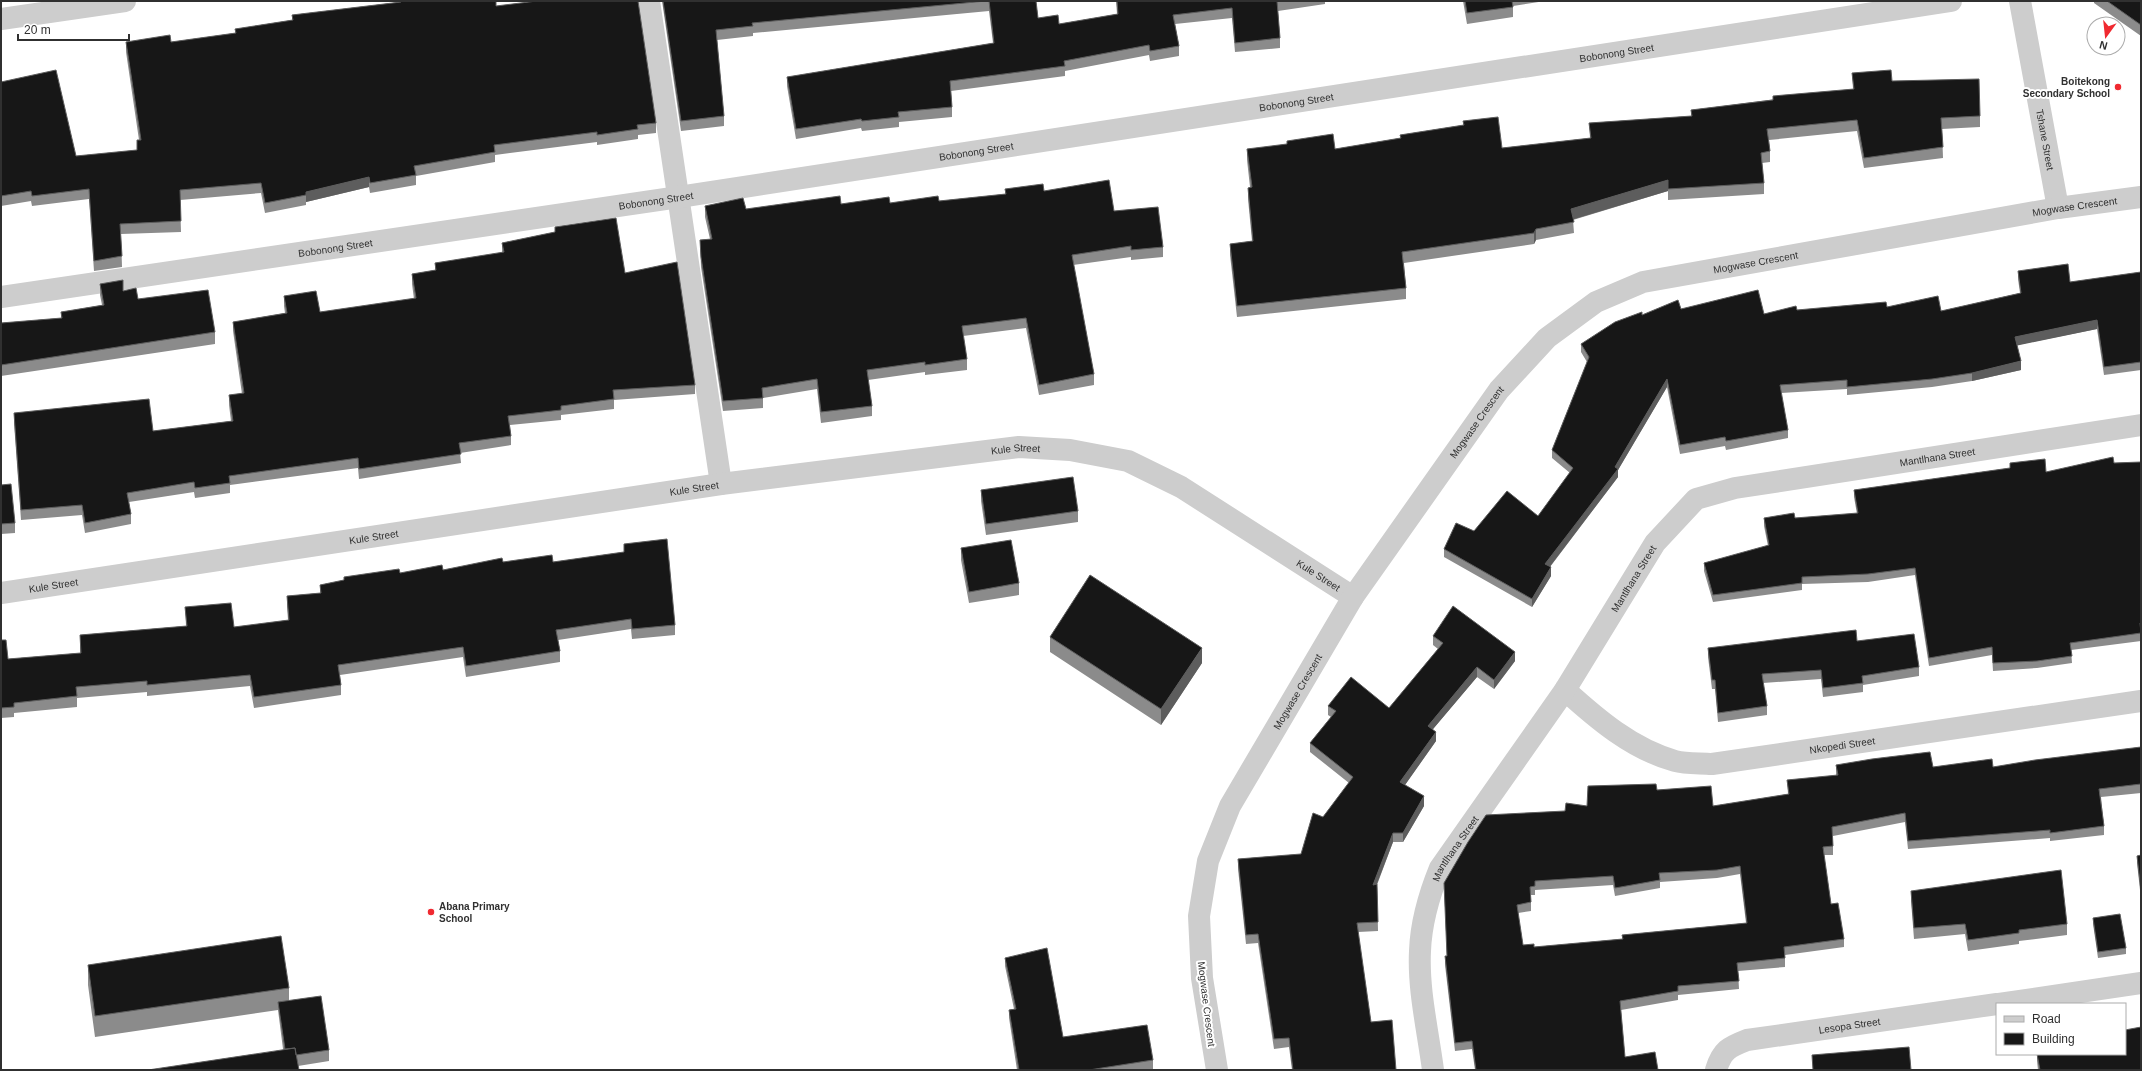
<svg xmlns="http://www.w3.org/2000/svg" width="2142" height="1071" viewBox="0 0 2142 1071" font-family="Arial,sans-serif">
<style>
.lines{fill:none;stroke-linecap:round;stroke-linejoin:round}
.minor{stroke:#cdcdcd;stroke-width:22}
.wall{fill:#8b8b8b;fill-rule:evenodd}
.shaded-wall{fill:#5d5d5d}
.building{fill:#171717;stroke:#5d5d5d;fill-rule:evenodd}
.poi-dot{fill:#f02930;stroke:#fff;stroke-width:1.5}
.labels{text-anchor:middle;stroke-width:4;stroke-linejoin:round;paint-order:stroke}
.street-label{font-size:10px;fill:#303030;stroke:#fff}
.poi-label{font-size:10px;font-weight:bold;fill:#303030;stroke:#fff;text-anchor:end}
</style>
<rect width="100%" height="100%" fill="#fff"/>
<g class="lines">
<g class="minor">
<path d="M649 1 721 484"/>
<path id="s1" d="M2020 1 2058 208"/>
<path d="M1 19 125 1"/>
<path id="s2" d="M1 297 679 197 1951 1"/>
<path id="s3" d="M1 593 721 484 1019 447 1070 450 1128 461 1181 487 1353 597"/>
<path id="s4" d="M1565 690C1597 719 1632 749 1675 761 1686 764 1700 763 1712 764L2141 701"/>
<path d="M1999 1004 2141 983"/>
<path id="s5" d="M1217 1070 1202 978 1199 916 1208 861 1230 806 1353 597 1499 390 1547 338 1596 302 1643 282 2058 208 2141 197"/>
<path id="s6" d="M1433 1070C1428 1031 1418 990 1420 951 1421 922 1429 895 1440 868L1565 690 1655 543 1696 499 1735 488 2141 425"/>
<path id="s7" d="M1716 1070C1722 1050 1729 1047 1747 1040L1997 1004"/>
</g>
</g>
<path class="wall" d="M400 1H496V6L656 123V133L638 135V139L597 145V142L495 155V162L416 176V185L370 193 369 187 306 202V205L265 213 261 193 180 200 181 232 121 234 122 267 94 271 89 199 32 206 31 201 1 206V82L76 156 137 150V140H139L126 52V42H171L235 33V29L292 20V15L400 2Z
M662 1H1036L1038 18 1059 24 1117 14 1116 1H1325V4L1278 11 1280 38V48L1235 52 1232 18 1175 24 1179 46V56L1150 61 1149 55 1065 71V76L951 91 952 107V117L899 122V127L862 131 861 128 796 139 787 86V77L993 43 989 11 753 33V36L717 40 724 116V126L681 131Z
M1463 1H1545L1513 6V17L1467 24Z
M2094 1H2141V36L2094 3Z
M1852 73 1892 81 1980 116V127L1942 129 1943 158 1864 168 1857 131 1769 140 1770 151V162L1762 163 1764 183V194L1668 200V191L1573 220 1574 233 1536 240 1534 244 1404 263 1406 288V299L1237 317 1230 255V244L1252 241 1248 199V188L1250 187 1247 160V149L1287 144V141L1335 149 1400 138V135L1463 125V121L1502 148 1590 138 1589 123 1691 116V110L1853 89Z
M1005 189 1044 191 1114 211 1163 247V257L1131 260V257L1073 265 1094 374V385L1039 395 1026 328 963 336 967 359V370L925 375V372L868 380 872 406V416L821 423 817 389 763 398V408L723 411 701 267 700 240 710 239 705 217V206L746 209 841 204 890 203 939 201 1005 194Z
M555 227 625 273 695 385V394L614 400V409L561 415V420L510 425 511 436V445L460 453 461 463 359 479 358 468 230 485V493L195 498 194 492 129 502 131 514V524L85 533 82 515 21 520 14 423V413L153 431 231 421 229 405V395L242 394 233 331V322L285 313 284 306V296L320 312 414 299 412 284V274L435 270V263L502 253V243L555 232Z
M2018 271 2070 282 2141 272V370L2104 375 2097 329 2017 345 2021 370 1972 381 1932 387 1847 395V389L1781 393 1788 430V438L1726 450 1725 446 1680 454 1667 387 1618 470V477L1550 567 1551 576 1532 607 1444 557V549L1474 531 1538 516 1570 473 1552 458V450L1587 362 1581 352V344L1642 315 1681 309 1764 314 1797 310 1887 307 1941 311 2020 293 2018 279Z
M100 284 123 291 138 299 215 332V344L1 376V323L61 318V312L102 305 100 295Z
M2141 462V641L2071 650 2072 663 2037 668 1993 671 1992 655 1929 666 1915 575 1868 582 1802 584V590L1713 602 1704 571V563L1768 546 1764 526V518H1795L1857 514 1854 497V490L2010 468V463L2046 472 2114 463Z
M1 485 15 523V533L1 534Z
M981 490 1078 511V522L986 535 981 501Z
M624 544 675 625V635L632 639 631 629 558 640 560 651V662L466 677 463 657 340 675 341 685V695L254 708 250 686 147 696V692L77 698V707L14 713V717L1 718V640L8 659 80 653V635L186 626 185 607 234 627 288 620 287 607V596L320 593V585L344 580V577L443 570 503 562H553L624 552Z
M961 548 1019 583V595L969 603 961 560Z
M1433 636 1515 661 1494 689 1477 677 1433 729 1436 741 1405 785 1424 806 1403 842H1393L1377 885 1378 931 1358 932 1371 1022 1396 1070H1292L1289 1047 1274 1049 1258 943 1246 944 1238 869V859L1301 854 1323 817 1349 783 1310 752V743L1331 717 1328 715V706L1389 708 1438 649 1433 645Z
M1050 637 1202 663 1161 725 1050 652Z
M1857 641 1919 667V676L1863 685V692L1823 697 1821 679 1763 683 1767 706V715L1718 722 1715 689H1712L1708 657V648Z
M2141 747V793L2101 797 2104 826V835L2050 841V838L1908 849 1905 822 1833 836V855H1824L1831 904 1844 939V947L1785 955V967L1738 971 1739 989 1678 995V1000L1621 1010 1625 1057 1658 1070H1475L1472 1049 1455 1051 1445 965V956H1447L1444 883 1565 811 1587 806 1657 790 1713 806 1788 794 1787 780 1836 776V765L1933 767H1993ZM1740 874 1746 923 1622 935V939L1534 947 1523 945 1518 913 1531 911V895H1535V890L1613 885 1615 896 1660 888V882L1717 878Z
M2141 855V899L2137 863V856Z
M1911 891 2067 924V935L2019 941V944L1968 951 1965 934 1914 939 1911 901Z
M2093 918 2126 948V954L2098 958 2093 924Z
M1005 958 1063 1037 1153 1060V1069L1144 1070H1017L1009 1018V1010L1014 1009 1005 966Z
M88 965 289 988V1001L329 1050V1061L298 1066 283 1049 278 1010 95 1037 88 985Z
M2037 1054H2125L2141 1070H2038L2037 1061Z"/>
<path class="shaded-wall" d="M369 177V187L306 202V192Z
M1668 180V191L1571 220V209Z
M1536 229V240L1534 244V233Z
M2097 320V329L2015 346V337Z
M2021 361V370L1972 381V373Z
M1667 379V387L1618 470V477L1545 573V564L1615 467Z
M1551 567V576L1532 607V599Z
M1202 648V663L1161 725V709Z
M1515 652V661L1494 689V680Z
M1477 667V677L1428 735V726Z
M1436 732V741L1400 792V782Z
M1424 796V806L1403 842V833Z
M1393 833V842L1373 894V885Z"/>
<path class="building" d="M401 1H496V6L537 1H638L656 123 637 125 638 129 597 135V132L494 145 495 152 414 166 416 175 370 183 369 177 306 192V195L265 203 261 183 180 190 181 221 120 224 122 256 94 261 89 189 32 196 31 191 1 196V82L56 70 76 156 137 150V140H141L126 42 170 35 171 42 236 33 235 29 293 20 292 15 401 2Z
M663 1H986L752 23 753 26 716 30 724 116 681 121Z
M989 1H1036L1038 18 1058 15 1059 24 1118 14 1117 1H1280H1277L1280 38 1235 43 1232 8 1173 15 1179 46 1150 51 1149 45 1064 61 1065 66 950 81 952 107 898 112 899 117 862 121 861 119 796 129 787 77 994 43Z
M1465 1H1512L1513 7 1467 13Z
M2107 1H2141V25Z
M1891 70 1892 81 1979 79 1980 116 1941 118 1943 147 1864 158 1857 120 1767 129 1770 151 1761 153 1764 183 1668 189V180L1571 209 1574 222 1536 229 1534 233 1402 252 1406 288 1237 306 1230 244 1253 241 1248 188 1252 187 1247 149 1287 144V141L1333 134 1335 149 1401 138 1400 135 1464 125 1463 121 1498 117 1502 148 1591 138 1589 123 1692 116 1691 110 1773 100V96L1854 89 1852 73Z
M1109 180 1114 211 1158 207 1163 247 1131 250V246L1072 255 1094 374 1039 385 1026 318 962 326 967 359 925 365V362L867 370 872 406 821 412 817 379 762 388 763 398 723 401 701 257 700 240 712 239 705 206 743 198 746 209 840 196 841 204 889 197 890 203 938 196 939 201 1006 194 1005 189 1043 184 1044 191Z
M616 218 625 273 677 262 695 385 613 390 614 399 561 406V410L508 416 511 436 459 443 461 454 359 469 358 458 229 476 230 483 195 488 194 482 127 493 131 514 85 523 82 505 21 510 14 413 149 399 153 431 233 421 229 395 244 393 233 322 287 313 284 296 316 291 320 312 416 298 412 274 436 270 435 263 504 252 502 243 555 232V227Z
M2068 264 2070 282 2141 272V362L2104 367 2097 320 2015 337 2021 361 1972 373 1932 379 1847 387V380L1780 385 1788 430 1726 441 1725 437 1680 445 1667 379 1615 467 1618 469 1545 564 1551 567 1532 599 1444 549 1456 523 1474 531 1507 491 1538 516 1573 468 1552 450 1589 357 1581 344 1615 322 1642 312V315L1678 300 1681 309 1758 290 1764 314 1796 306 1797 310 1886 302 1887 307 1938 296 1941 311 2021 293 2018 271Z
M123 280V291L136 288 138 299 208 290 215 332 1 365V323L62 318 61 312 104 305 100 284Z
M2113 457 2114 463 2141 462V623H2140L2141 633 2070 643 2072 656 2037 661 1993 663 1992 647 1929 658 1915 568 1868 574 1802 577V583L1713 595 1704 563 1769 545 1764 518 1794 513 1795 518 1858 513 1854 490 2010 468V463L2045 459 2046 472Z
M1073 477 1078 511 986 524 981 490Z
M11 484 15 523 1 524V485Z
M667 539 675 625 632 629 631 619 556 630 560 651 466 666 463 647 338 665 341 685 254 697 250 675 147 685V681L76 687 77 696 14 703V707L1 708V640H6L8 659 81 653 80 635 187 626 185 607 231 603 234 627 289 620 287 596 321 593 320 585 344 580V577L399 569 400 573 442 565 443 570 502 558 503 562 552 555 553 562 624 552V544Z
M1011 540 1019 583 969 592 961 548Z
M1090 575 1202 648 1161 709 1050 637Z
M1453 606 1515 652 1494 680 1477 667 1428 726 1436 732 1400 782 1424 796 1403 833H1393L1373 885 1377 884 1378 922 1357 923 1371 1022 1392 1020 1396 1070H1293L1289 1038 1274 1039 1258 934 1246 935 1238 859 1301 854 1313 813 1323 817 1353 777 1310 743 1336 711 1328 706 1351 677 1389 708 1443 643 1433 636Z
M1856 630 1857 641 1914 634 1919 667 1862 676 1863 683 1823 688 1821 670 1762 674 1767 706 1718 713 1715 680H1712L1708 648Z
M2141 747V784L2099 789 2104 826 2050 833V830L1908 841 1905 813 1832 827 1833 846 1823 847 1831 904 1838 903 1844 939 1784 947 1785 958 1737 963 1739 981 1678 986V991L1620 1001 1625 1057 1655 1052 1658 1070H1476L1472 1041 1455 1043 1445 956H1447L1444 883 1468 842 1486 815 1565 811 1566 803 1587 806 1588 786 1656 784 1657 790 1711 786 1713 806 1789 794 1787 780 1838 775 1836 765 1872 759 1930 752 1933 767 1992 759 1993 767 2035 760ZM1740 866 1747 923 1622 935 1623 939 1534 947V944L1523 945 1517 905 1531 902 1530 887 1535 886V881L1613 876 1615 888 1660 880 1659 873 1717 870Z
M2141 855V891L2137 856Z
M2061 870 2067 924 2019 930V933L1968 940 1965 924 1914 928 1911 891Z
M2120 914 2126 948 2098 952 2093 918Z
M281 936 289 988 95 1016 88 965Z
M1047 948 1063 1037 1147 1025 1153 1060 1089 1070H1019L1009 1010 1016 1009 1005 958Z
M321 996 329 1050 296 1055 295 1048 285 1049 278 1002Z
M2141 1027V1070H2040L2037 1054H2125V1030Z
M1909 1047 1911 1070H1813L1812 1055Z
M295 1048 299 1070H148Z"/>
<g class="poi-dot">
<circle cx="2118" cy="87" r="4"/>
<circle cx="431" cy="912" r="4"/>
</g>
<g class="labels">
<g class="street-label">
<text dy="4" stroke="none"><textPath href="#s2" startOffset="1634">Bobonong Street</textPath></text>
<text dy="4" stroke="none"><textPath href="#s2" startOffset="1310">Bobonong Street</textPath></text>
<text dy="4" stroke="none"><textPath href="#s1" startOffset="141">Tshane Street</textPath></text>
<text dy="4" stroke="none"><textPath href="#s2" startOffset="986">Bobonong Street</textPath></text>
<text dy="4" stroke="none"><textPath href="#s2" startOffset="662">Bobonong Street</textPath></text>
<text dy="4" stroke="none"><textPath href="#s5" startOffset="1387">Mogwase Crescent</textPath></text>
<text dy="4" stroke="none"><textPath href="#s2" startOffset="338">Bobonong Street</textPath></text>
<text dy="4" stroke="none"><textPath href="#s5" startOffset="1063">Mogwase Crescent</textPath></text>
<text dy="4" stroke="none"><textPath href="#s5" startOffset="727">Mogwase Crescent</textPath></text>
<text dy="4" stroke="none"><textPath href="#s3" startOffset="1025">Kule Street</textPath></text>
<text dy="4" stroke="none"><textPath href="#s6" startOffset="901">Mantlhana Street</textPath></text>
<text dy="4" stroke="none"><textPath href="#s3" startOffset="701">Kule Street</textPath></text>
<text dy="4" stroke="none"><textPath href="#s3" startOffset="377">Kule Street</textPath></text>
<text dy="4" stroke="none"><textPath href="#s3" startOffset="1361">Kule Street</textPath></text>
<text dy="4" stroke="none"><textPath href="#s6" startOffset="554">Mantlhana Street</textPath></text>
<text dy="4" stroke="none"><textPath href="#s3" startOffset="53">Kule Street</textPath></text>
<text dy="4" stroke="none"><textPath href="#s5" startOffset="403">Mogwase Crescent</textPath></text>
<text dy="4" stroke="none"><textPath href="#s4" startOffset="301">Nkopedi Street</textPath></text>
<text dy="4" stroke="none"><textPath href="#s6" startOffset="230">Mantlhana Street</textPath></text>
<text transform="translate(1207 1004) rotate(83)" y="4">Mogwase Crescent</text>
<text dy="4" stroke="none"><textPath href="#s7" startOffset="149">Lesopa Street</textPath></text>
</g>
<g class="poi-label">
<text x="2110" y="85">Boitekong<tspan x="2110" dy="12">Secondary School</tspan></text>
<text x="439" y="910" text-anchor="start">Abana Primary<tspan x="439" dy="12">School</tspan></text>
</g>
</g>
<rect width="2142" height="1071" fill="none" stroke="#303030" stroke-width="4"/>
<rect x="1996" y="1003" width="130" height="52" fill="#ffffff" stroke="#acacac"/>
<rect x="2004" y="1016" width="20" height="6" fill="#cdcdcd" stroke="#acacac"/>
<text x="2032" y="1023" font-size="12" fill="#303030">Road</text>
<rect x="2004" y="1033" width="20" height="12" fill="#171717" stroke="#acacac"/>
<text x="2032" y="1043" font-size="12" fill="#303030">Building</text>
<g transform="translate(2106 36) rotate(195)"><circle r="19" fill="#ffffff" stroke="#acacac"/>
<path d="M0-3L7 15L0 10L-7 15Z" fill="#f02930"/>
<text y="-6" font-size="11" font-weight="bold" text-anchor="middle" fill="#303030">N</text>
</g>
<path d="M18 34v6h111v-6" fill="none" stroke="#303030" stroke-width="2"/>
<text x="24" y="34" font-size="12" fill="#303030" stroke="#ffffff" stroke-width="3" paint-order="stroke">20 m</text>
</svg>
